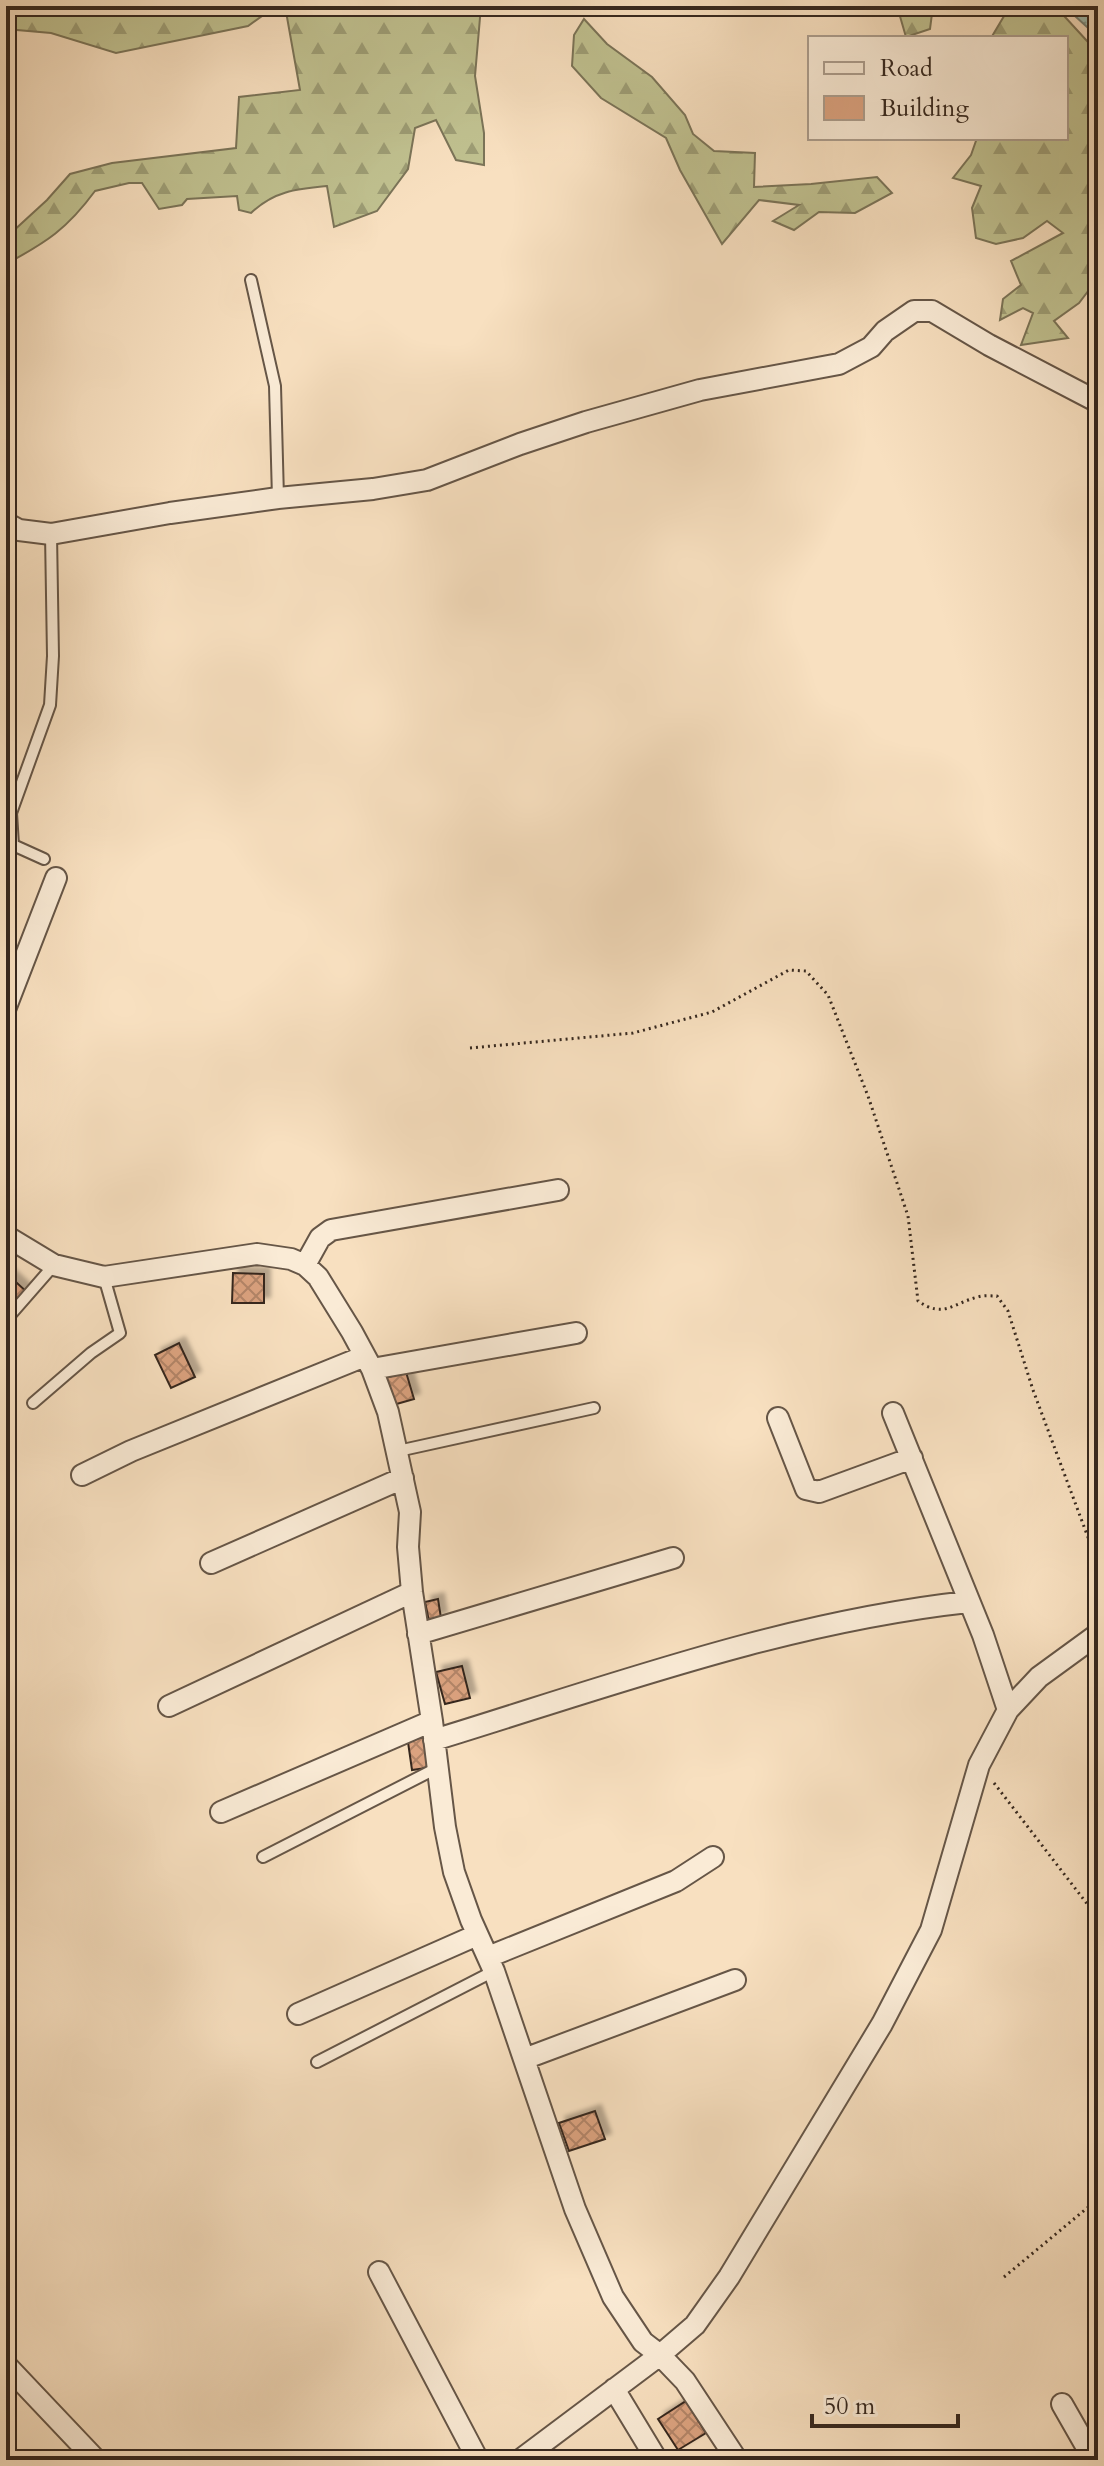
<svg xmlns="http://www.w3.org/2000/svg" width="1104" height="2466" viewBox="0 0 1104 2466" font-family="Cardo,serif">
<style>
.forest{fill:url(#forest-firs);stroke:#7b7458;stroke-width:2}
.water{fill:url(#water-ripples);stroke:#748177;stroke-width:2}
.building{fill:url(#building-cross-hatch);stroke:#36281f;stroke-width:2;filter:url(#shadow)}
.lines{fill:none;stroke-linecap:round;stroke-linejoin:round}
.service-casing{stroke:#665647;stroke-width:14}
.minor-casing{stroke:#665647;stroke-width:24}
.path{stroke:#36281f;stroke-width:3;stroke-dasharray:2 4;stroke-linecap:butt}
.service{stroke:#faebd6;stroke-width:10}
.minor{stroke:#faebd6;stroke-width:20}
</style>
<defs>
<pattern id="forest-firs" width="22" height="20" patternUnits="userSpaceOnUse" patternTransform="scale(2)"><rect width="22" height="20" fill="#c0c190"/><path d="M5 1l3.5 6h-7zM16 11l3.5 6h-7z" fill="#9d9d75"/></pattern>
<pattern id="water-ripples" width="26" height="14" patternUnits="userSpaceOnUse" patternTransform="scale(2)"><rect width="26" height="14" fill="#9dbdb2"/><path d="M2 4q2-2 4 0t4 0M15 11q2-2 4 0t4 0" fill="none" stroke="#819a90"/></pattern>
<pattern id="building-cross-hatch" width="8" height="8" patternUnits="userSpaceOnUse" patternTransform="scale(2)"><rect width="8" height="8" fill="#dba27f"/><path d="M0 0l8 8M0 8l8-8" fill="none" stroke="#b28467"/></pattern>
<filter id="shadow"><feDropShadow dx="6" dy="-6" stdDeviation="2" flood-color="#0004"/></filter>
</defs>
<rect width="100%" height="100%" fill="#f8e0c0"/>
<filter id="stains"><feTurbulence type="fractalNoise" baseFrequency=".0025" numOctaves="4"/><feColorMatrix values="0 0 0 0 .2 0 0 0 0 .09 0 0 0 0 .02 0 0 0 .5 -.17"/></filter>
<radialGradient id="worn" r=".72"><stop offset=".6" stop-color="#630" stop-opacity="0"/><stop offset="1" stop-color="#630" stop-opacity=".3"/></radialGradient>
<path class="forest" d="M6 6H276L248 26 116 53 51 33 6 29Z
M285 6H481L475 76 484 133V165L456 160 436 120 415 128 408 169 377 211 334 227 327 186C296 189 274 191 251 213L239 210 237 196 187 199 182 205 159 209 142 183H129L95 191C67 229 47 242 6 264V234L11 233 47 200 70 174 112 163 236 148 239 97 300 90Z
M897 6H933L930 29 906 37Z
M1010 6H1055L1098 53V278L1079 303 1054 321 1068 338 1021 345 1033 313 1023 308 1000 320 1003 299 1021 285 1011 261 1063 233 1047 221 1023 238 996 244 976 238 972 208 981 186 953 178 971 155 977 138H1066V38H991Z
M584 19 607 44 652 77 685 115 693 134 714 151 755 153 754 187 811 184 877 177 892 193 855 213 819 212 794 230 773 221 799 205 759 200 722 244 680 170 666 138 601 98 572 66 574 35Z"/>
<path class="water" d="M1064 6H1098V37Z"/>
<path class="building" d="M6 1273 28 1293 6 1316Z
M233 1273 264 1274V1303H232Z
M179 1343 195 1377 171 1388 155 1355Z
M406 1372 414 1399 393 1405 385 1378Z
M438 1599 441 1618 429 1621 425 1602Z
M462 1666 470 1698 445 1704 436 1672Z
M428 1732 433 1767 412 1770 407 1735Z
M595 2111 605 2139 569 2151 559 2123Z
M686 2401 706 2433 678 2450 658 2419Z"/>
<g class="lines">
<defs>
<path id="service" d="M251 280 275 386 278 498
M44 859 13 845 11 813 50 705 53 656 51 534
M6 1320 54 1265
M33 1403 91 1353 120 1333 104 1277
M398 1451 594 1408
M263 1857 437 1768
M317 2062 494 1971"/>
<path id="minor" d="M6 523 19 530 51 534 170 513 278 498 373 489 427 480 520 444 586 422 700 390 839 364 871 347 885 331 914 311H932L989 345 1098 402
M6 1007 56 878
M6 1236 54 1265 104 1277 257 1254 291 1259 305 1265 318 1277 352 1332 372 1369 388 1412 410 1512 408 1547 412 1592 432 1721 445 1827 454 1872 471 1920 494 1971 575 2209 613 2297 643 2342 660 2355 685 2381 737 2460
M305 1265 320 1238 331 1230 558 1190
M372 1369 576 1333
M893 1413 983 1635 1008 1710
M778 1418 806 1489 819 1492 912 1458
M82 1475 131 1451 365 1356
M211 1563 403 1478
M418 1634 673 1558
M169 1706 412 1592
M434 1740C610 1686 784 1622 968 1602
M221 1812 432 1721
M488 1957 676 1881 713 1857
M298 2014 477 1935
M524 2059 735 1980
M379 2272 478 2460
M6 2365 96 2460
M614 2389 657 2460
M1062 2404 1094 2460
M520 2460 660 2355 695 2325 729 2277 882 2024 931 1930 979 1765 1008 1710 1039 1677 1098 1634"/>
</defs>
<use href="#service" class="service-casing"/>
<use href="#minor" class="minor-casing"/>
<path class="path" d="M470 1048 633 1033 712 1012 789 970 806 971 828 995 868 1096 908 1216 918 1301C944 1319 953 1303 978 1297 984 1295 991 1296 997 1296L1008 1311 1033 1390 1098 1564
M994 1783 1098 1918
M1004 2277 1098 2199"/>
<use href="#service" class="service"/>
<use href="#minor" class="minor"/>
</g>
<rect width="1104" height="2466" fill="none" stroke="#f8e0c0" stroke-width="32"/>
<rect x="8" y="8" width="1088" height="2450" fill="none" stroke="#36281f" stroke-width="4"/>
<rect x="16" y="16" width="1072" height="2434" fill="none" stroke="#36281f" stroke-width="2"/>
<rect x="808" y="36" width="260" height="104" fill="#faebd6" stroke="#ac9d8d" stroke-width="2"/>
<rect x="824" y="62" width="40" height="12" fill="#faebd6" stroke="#ac9d8d" stroke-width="2"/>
<text x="880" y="76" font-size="24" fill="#36281f">Road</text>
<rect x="824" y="96" width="40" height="24" fill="#dba27f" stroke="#ac9d8d" stroke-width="2"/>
<text x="880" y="116" font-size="24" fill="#36281f">Building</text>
<path d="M812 2414v12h146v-12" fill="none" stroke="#36281f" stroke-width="4"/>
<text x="824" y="2414" font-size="24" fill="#36281f" stroke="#faebd6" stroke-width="6" paint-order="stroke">50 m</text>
<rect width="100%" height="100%" filter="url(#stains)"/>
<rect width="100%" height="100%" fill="url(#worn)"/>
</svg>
